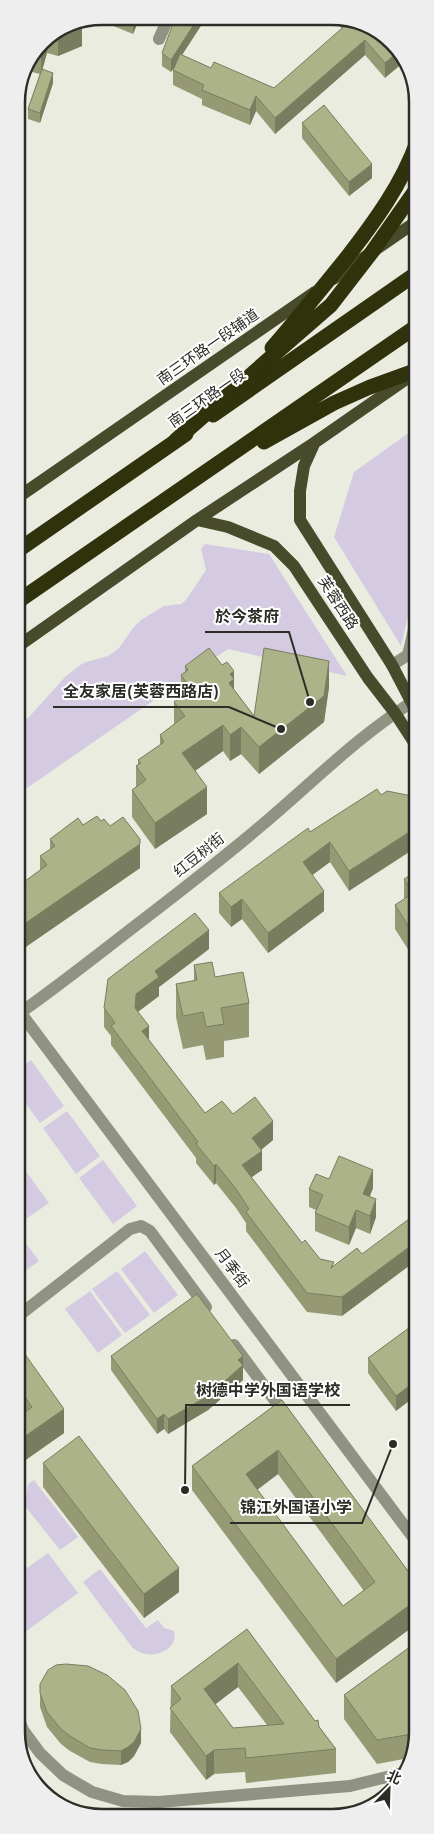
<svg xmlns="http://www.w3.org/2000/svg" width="434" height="1834" viewBox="0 0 434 1834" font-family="Overpass,'Noto Sans SC',sans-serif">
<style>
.green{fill:#d4cbe3}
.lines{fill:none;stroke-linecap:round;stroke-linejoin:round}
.minor{stroke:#909381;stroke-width:12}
.major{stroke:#474b2b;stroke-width:12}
.highway{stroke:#2f320b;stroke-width:15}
.highway-bridge{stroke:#2f320b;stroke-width:15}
.wall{fill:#959a75;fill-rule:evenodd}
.shaded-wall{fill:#797d5f}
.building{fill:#adb388;stroke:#797d5f;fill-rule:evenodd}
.labels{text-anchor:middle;stroke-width:4;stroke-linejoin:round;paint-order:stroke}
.street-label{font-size:15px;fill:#2d2d28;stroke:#fff}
.rim{fill:none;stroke:#2d2d28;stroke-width:2.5}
.leader{fill:none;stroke:#2d2d28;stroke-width:2}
.callout-dot{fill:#2d2d28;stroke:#fff;stroke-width:2}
.callout-label{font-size:16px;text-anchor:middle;font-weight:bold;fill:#2d2d28;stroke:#fff;stroke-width:4;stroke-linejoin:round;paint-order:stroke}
</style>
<rect width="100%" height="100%" fill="#eaecdf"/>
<path class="green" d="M417 427V576L401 646 334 537 354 472Z
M205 544 269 554 347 676 228 649 17 795V722L28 718 66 676 83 663 108 656 119 648 133 628 141 620 164 606 181 604 186 600 206 570 201 549Z
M31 1060 64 1106 40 1123 17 1092V1070Z
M67 1111 100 1156 76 1174 43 1128Z
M17 1159 49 1203 23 1221 17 1212Z
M103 1160 137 1206 113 1224 79 1178Z
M17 1231 39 1261 17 1277Z
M145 1251 178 1295 154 1313 121 1269Z
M117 1271 150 1315 125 1333 92 1289Z
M90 1291 122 1335 98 1353 65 1309Z
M34 1480 78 1537 60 1550 25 1506 28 1484Z
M48 1553 78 1593 17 1638V1575Z
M100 1569 146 1628 158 1620 164 1628 174 1631C180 1651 148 1663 132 1647L83 1582Z"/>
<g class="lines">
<path class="minor" d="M159 39 167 21
M392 665 408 655 417 616
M20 1012 418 1544
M17 1015C57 987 96 956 135 926 178 893 221 860 262 825 313 782 360 734 417 699
M17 1317 130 1229 141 1226 150 1231 206 1307
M234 1345 287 1417
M17 1715 23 1730 40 1753 63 1775 92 1792 123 1801 159 1802 350 1786 403 1773"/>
<path class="major" d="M333 279 417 221
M314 444 304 466 300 491V520L392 665 417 713
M17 498 315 292
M197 520 228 527 274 546 294 566 368 678 395 713 417 747
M17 647 197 520 314 443 412 375"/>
<path class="highway" d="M213 415 417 273
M264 442 334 403 370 387 417 370
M17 551 186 434
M17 602 417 326"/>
<path class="highway-bridge" d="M272 348C298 318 323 287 348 256 375 221 402 184 417 142
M176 440 331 305 372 252 417 188"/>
</g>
<path class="wall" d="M333 19H354L396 45 385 78 365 55 275 134 256 111 250 125 202 105V99L173 85V70L174 68 171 72 162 66V53L204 21 182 55 211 68 274 88 342 29Z
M87 22 82 26V46L58 56 47 53 42 69 53 83 40 123 28 119V109L40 74 28 71 42 41 69 23Z
M106 22H138L133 34 106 23Z
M302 123 372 178 349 196 302 138Z
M185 666 234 690 254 716 329 687 324 722 259 774 241 754 230 761 223 751 195 771 207 814 155 849 132 817V790L136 787V766L138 764V760L160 745V735L174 724V702L181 697V675L185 672Z
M377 789 349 891 330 862 312 875 324 911 268 953 242 919 231 927 219 913V893L310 832Z
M101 821 110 826 140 868 17 953V887L40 870V856L50 850V839L83 825Z
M417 871 411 954 395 929V905L404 899V879Z
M209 949 159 987V996L138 1012 149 1040 205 1113 233 1114 273 1140 261 1150 262 1170 251 1177 302 1243 320 1259 334 1266 357 1248 342 1316 307 1312 246 1231V1223L236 1208 216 1183 214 1185 196 1163V1158L111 1045V1036L104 1027V1008Z
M194 965 249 1003V1037L224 1041V1057L206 1060 203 1045 183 1049 176 1017V984L194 981Z
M329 1179 373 1188 370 1196 376 1217 370 1234 356 1228 349 1245 315 1231V1213L316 1210 309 1207V1189Z
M417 1322 396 1411 368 1373V1358Z
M17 1343 64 1433 17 1466V1418L21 1416 17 1410Z
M111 1356H243V1380L208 1410 168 1434 164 1429 157 1434 111 1370Z
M282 1400 411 1575 418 1577V1623L336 1683 192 1490V1466ZM278 1474 364 1591 343 1606 257 1490Z
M43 1463 179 1592 144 1618 43 1487Z
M247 1629 336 1749V1773L246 1783 245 1772 214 1774 206 1780 170 1732 171 1686ZM238 1687 267 1725 233 1728 215 1704Z
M418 1641V1738L409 1758 377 1764 344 1719V1695Z
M40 1684 141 1743 134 1756 128 1762 121 1765 102 1764 90 1762 70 1751 61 1744 47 1727 40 1707Z"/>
<path class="shaded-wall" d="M196 21H204L171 72V60Z
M87 22 82 26V46L58 56V35L77 23Z
M134 22H138L133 34V24Z
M47 37V53L41 75V54L45 39Z
M365 40V55L275 134V118Z
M399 51 404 62 385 78V63Z
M53 73V83L40 123V113Z
M256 96V111L250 125V110Z
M372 164V178L349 196V182Z
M329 661V687L324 722 259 774V747Z
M234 671V706L229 683 230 674Z
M223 725V751L182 780V753Z
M241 727V754L230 761V735Z
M207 787V814L155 849V823Z
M417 827V847L349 891V871Z
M330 842V862L303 882V862Z
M140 844V868L17 953V929Z
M324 891V911L268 953V933Z
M242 899V919L231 927V907Z
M417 926V949L411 954V930Z
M209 930V949L159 987V996L136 1013 135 1008 136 994 155 971Z
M149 1026V1045L142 1031Z
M273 1121V1140L252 1157V1138Z
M262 1151V1170L242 1184V1165Z
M216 1164V1183L214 1185V1166Z
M373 1170V1188L363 1212V1194Z
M376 1199V1217L370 1234V1216Z
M356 1210V1228L349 1245V1227Z
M417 1241V1260L342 1316V1297Z
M243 1356V1380L208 1410 168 1434V1419Z
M417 1380V1395L396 1411V1396Z
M64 1409V1433L17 1466V1442Z
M164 1414V1429L157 1434V1419Z
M278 1450V1474L246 1498V1474Z
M179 1568V1592L144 1618V1594Z
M418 1599V1623L336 1683V1659Z
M238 1663V1687L204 1713V1689Z
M141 1729V1743L134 1756 128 1762 121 1765V1751Z
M214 1750V1774L206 1780V1756Z"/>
<path class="building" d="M347 19H354L396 45 399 51 385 63 365 40 275 118 256 96 250 110 202 90 204 85 173 70 180 54 211 68 214 62 274 88 349 22Z
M174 21H196L171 60 162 53Z
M127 22H134L133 24Z
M69 23H81L82 25 58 35 53 34Z
M45 39 41 54 36 52 42 41Z
M42 69 53 73 40 113 28 109Z
M324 105 372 164 349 182 302 123Z
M209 648 222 665 227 662 234 671 230 674 234 679 229 683 254 716 264 648 329 661 324 696 259 747 241 727 230 735 223 725 182 753 207 787 155 823 132 790 146 780 136 766 141 763 138 760 164 742 160 735 185 716 174 702 191 689 181 675 188 670 185 666Z
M377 789 381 795 387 791 412 796 417 803V827L349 871 330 842 303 862 324 891 268 933 242 899 231 907 219 893 308 828 310 832Z
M97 816 101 821 104 819 110 826 123 817 140 839V844L17 929V887L47 865 40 856 55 846 50 839 78 818 83 825Z
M417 871V926L411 930 395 905 413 893 404 879Z
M195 913 209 930 155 971 159 977 136 994 135 1008 149 1026 142 1031 205 1113 222 1101 233 1114 255 1097 273 1121 252 1138 262 1151 242 1165 302 1243 305 1240 320 1259 334 1262 331 1268 357 1248 362 1254 413 1216 417 1221V1241L342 1297 307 1293 246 1212 249 1209 236 1189 216 1164 214 1166 196 1144 198 1142 111 1026 115 1023 104 1008 108 979Z
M212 962 215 977 243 972 249 1003 221 1008 224 1024 206 1027 203 1012 183 1016 176 984 197 980 194 965Z
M339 1156 373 1170 363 1194 376 1199 370 1216 356 1210 349 1227 315 1213 323 1195 309 1189 316 1174 329 1179Z
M197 1294 243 1356 238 1360 243 1365 208 1396 168 1419 164 1414 157 1419 111 1356Z
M417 1322V1380L396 1396 368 1358Z
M17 1343 64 1409 17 1442V1418L32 1407 17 1386Z
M282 1400 411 1575 418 1577V1599L336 1659 192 1466ZM278 1450 375 1582 343 1606 246 1474Z
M79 1436 179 1568 144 1594 43 1463Z
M247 1629 315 1721 318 1720 319 1727 336 1749 246 1758 245 1748 214 1750 206 1756 170 1708 181 1699 171 1686ZM238 1663 284 1724 233 1728 204 1689Z
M418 1641V1733L377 1740 344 1695Z
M66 1664 88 1666 107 1675 125 1690 138 1711 141 1729 134 1742 128 1747 121 1751 102 1750 90 1748 70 1736 61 1729 47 1712 40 1693V1684L48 1670 56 1665Z"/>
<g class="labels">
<g class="street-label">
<text transform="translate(208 347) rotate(-35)" y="5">南三环路一段辅道</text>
<text transform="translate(207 398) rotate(-35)" y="5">南三环路一段</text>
<text transform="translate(338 603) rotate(57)" y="5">芙蓉西路</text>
<text transform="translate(199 855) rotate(-39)" y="5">红豆树街</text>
<text transform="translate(232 1268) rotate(53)" y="5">月季街</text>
</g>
</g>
<path d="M0 0H434V1834H0ZM102 25H332A77 77 0 0 1 409 102V1732A77 77 0 0 1 332 1809H102A77 77 0 0 1 25 1732V102A77 77 0 0 1 102 25Z" fill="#eee" fill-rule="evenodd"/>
<path class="rim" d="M102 25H332A77 77 0 0 1 409 102V1732A77 77 0 0 1 332 1809H102A77 77 0 0 1 25 1732V102A77 77 0 0 1 102 25Z"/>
<path class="leader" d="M310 702L289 632H205M281 729L229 707H53M185 1490L186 1405H350M393 1444L362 1523H230"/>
<g class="callout-dot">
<circle cx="310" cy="702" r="5"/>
<circle cx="281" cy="729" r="5"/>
<circle cx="185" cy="1490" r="5"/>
<circle cx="393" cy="1444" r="5"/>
</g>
<g class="callout-label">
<text x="247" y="622">於今茶府</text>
<text x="141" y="697">全友家居(芙蓉西路店)</text>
<text x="268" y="1396">树德中学外国语学校</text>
<text x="296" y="1513">锦江外国语小学</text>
</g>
<g transform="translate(389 1789) rotate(23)" stroke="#ffffff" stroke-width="4" paint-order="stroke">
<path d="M0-4L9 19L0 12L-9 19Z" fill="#2d2d28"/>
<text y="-8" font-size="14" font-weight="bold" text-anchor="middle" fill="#2d2d28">北</text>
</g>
</svg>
